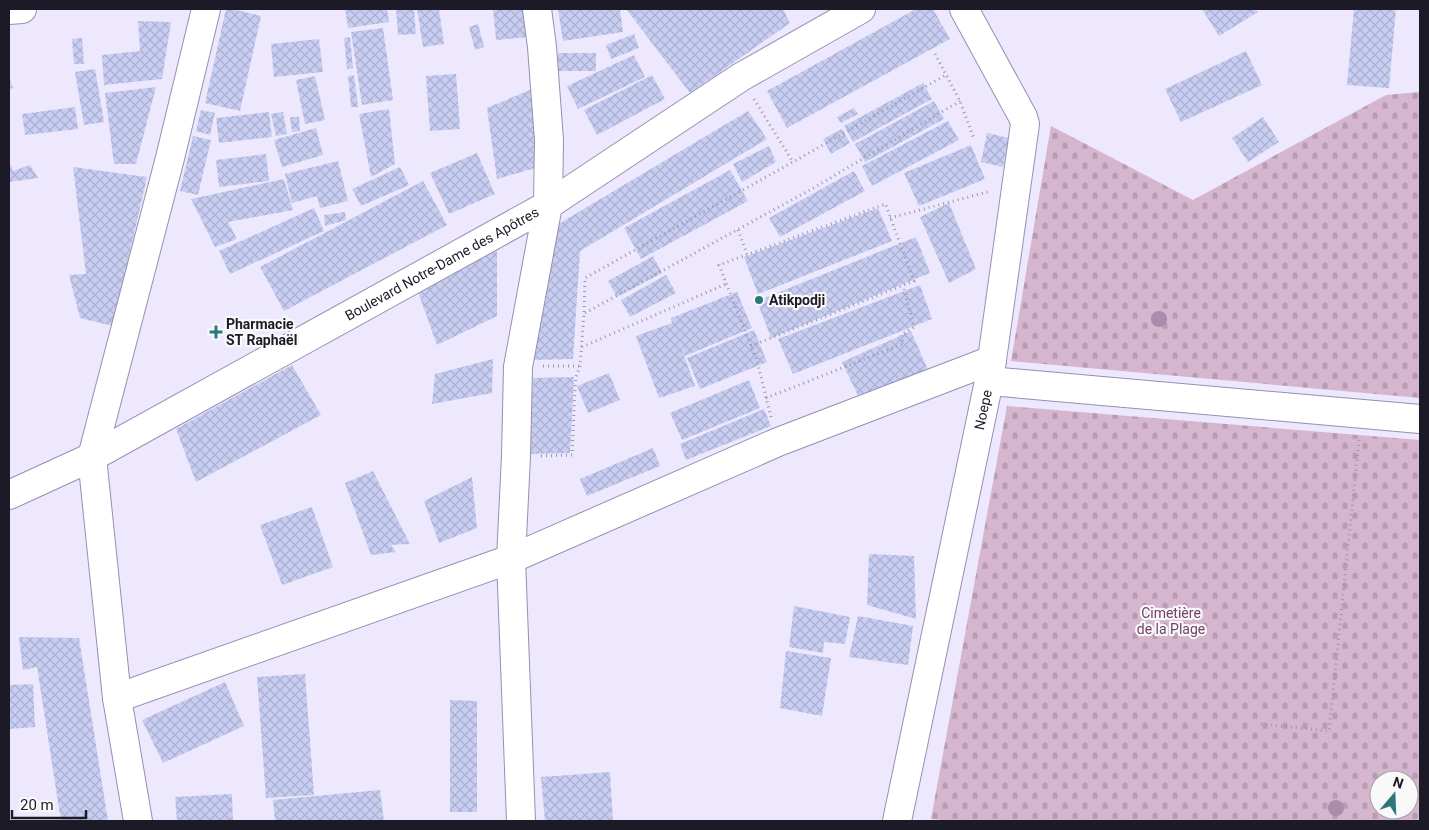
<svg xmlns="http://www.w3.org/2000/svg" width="1429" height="830" viewBox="0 0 1429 830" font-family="Roboto,sans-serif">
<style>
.cemetery{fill:url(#cemetery-stones);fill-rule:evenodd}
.building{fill:url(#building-cross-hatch)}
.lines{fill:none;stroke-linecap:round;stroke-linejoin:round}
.minor-casing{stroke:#978fb1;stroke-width:30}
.path{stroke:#9b97a9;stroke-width:3;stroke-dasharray:1 4;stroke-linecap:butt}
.minor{stroke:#fff;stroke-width:28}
.tree{fill:#aa8cad}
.poi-dot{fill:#2d777c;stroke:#f9f9f9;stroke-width:2}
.labels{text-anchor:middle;stroke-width:4.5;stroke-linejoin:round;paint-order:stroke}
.street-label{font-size:14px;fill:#1d1a27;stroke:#f9f9f9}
.poi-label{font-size:14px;font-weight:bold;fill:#1d1a27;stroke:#f9f9f9;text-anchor:start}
.park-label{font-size:14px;fill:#74406b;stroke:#f9f9f9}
</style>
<defs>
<pattern id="cemetery-stones" width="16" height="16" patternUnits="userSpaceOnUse" patternTransform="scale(1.25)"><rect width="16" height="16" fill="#d5b6ce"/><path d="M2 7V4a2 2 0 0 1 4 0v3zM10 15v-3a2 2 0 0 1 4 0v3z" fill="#b69cb1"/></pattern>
<pattern id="building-cross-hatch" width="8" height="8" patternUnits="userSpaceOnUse" patternTransform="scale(1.25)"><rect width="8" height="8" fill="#c8cef2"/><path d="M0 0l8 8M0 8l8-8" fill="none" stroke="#abb0d0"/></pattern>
</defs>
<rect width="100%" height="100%" fill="#ede8fe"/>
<path class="cemetery" d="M1420 92V398L1011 361 1051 126 1193 200 1386 95Z
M1007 406 1420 440V821H953L931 819ZM1379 780H1409V810H1379Z"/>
<path class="building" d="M226 9H232L261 16 240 111 205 103Z
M345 9H387L389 22 348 28Z
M396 9H414L416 34 398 35Z
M417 9H439L444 44 423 47Z
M493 9H525L528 37 496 40Z
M558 9H620L623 32 563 41Z
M626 9H783L790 23 690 93Z
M916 9H933L950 39 787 128 767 91Z
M1202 9H1256L1258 12 1219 36Z
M1354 9H1396L1389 88 1347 85Z
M138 21 171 22 162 79 104 85 102 55 140 51Z
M478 24 484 47 475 50 469 27Z
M383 28 393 100 362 105 351 32Z
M634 34 639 48 611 59 606 45Z
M350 37 353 68 347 69 344 38Z
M82 38 84 64H74L72 39Z
M319 39 323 72 274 77 271 44Z
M1246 51 1262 85 1181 122 1165 89Z
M558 53H596V71H558Z
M634 55 645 77 578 109 567 86Z
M95 69 104 122 84 125 75 72Z
M456 74 460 129 430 131 426 76Z
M354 75 358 107H351L348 76Z
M652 75 665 99 597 135 584 110Z
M315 76 325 120 305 124 296 80Z
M9 77 13 88 9 89Z
M923 83 932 99 853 142 844 126Z
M156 87 136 164H114L105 93Z
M532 89 539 167 497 179 487 108Z
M934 101 944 119 865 162 855 144Z
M75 107 78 129 25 135 22 114Z
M854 108 858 114 841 123 837 117Z
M389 109 395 164 371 177 359 114Z
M201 110 215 113 210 135 196 131Z
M748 111 767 139 580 251 573 359 532 360 540 235Z
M269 112 272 137 219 143 216 118Z
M283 112 287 134 276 136 271 114Z
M290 117H299L300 131 292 132Z
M1263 117 1279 142 1248 162 1232 138Z
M948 121 959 140 872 186 862 166Z
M316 128 323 155 282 167 274 140Z
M842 129 850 143 831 154 823 139Z
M987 133 1009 138 1003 167 981 162Z
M193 136 211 140 198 195 180 191Z
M971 145 985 179 919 206 904 173Z
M769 146 776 162 742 182 733 164Z
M477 153 495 194 449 214 430 173Z
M266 154 269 181 219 187 216 160Z
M9 161 13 171 30 165 38 178 9 182Z
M338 161 348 201 320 208 317 196 292 203 285 174Z
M73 167 147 177 113 326 80 318 69 275 86 274Z
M400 167 409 185 361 206 352 189Z
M730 170 748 201 641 259 624 228Z
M854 171 865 191 780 237 769 218Z
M284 179 293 210 228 222 237 239 215 247 191 199Z
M423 181 447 225 284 311 260 267Z
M949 203 976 269 949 283 920 217Z
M314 208 324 231 230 274 219 251Z
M878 208 892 241 758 294 744 257Z
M345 212 346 220 325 226 324 215Z
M916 237 930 273 771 338 757 301Z
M497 250V316L437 345 418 292Z
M653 256 662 273 617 297 608 281Z
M666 275 676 293 630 317 621 300Z
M920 285 932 319 793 374 778 339Z
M737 292 752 328 685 356 681 347 695 386 659 398 636 336 672 323 671 318Z
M754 330 767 362 700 389 687 358Z
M911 331 928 370 860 400 842 362Z
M493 359 492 393 432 404 435 374Z
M292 365 321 415 196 482 176 429Z
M609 373 620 400 588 413 577 386Z
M574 377 570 453 529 454 533 378Z
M749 380 760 408 682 440 670 413Z
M764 409 771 426 686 460 680 444Z
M653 448 660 466 587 496 580 479Z
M373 471 410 544 391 545 396 552 371 555 345 483Z
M472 477 477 528 439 543 424 501Z
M312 507 333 567 282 585 260 525Z
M869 554 914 556 916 619 867 605Z
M794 606 850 617 845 644 824 642 823 653 789 647Z
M858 616 913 626 908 665 849 657Z
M19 637 79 638 108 821H61L37 667 23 670Z
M786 651 831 658 822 716 780 708Z
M305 674 314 795 266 798 257 677Z
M225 682 244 726 163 763 142 720Z
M33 684 35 727 9 729V685Z
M450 700 477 701V812H450Z
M610 772 613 821H545L541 777Z
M380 790 384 821H275L273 800Z
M232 794 233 821H177L175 797Z"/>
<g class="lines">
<defs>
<g id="minor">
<path d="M9 10 22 9"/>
<path d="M989 381 1420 419"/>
<path id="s1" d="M9 495 92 457 548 205 741 77 861 9"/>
<path d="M117 698 511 559 778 442 992 360"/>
<path d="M138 821 117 698 92 457 170 158 206 9"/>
<path d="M521 821 511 559 516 456 518 367 548 205 549 140 542 47 537 9"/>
<path id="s2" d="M897 821 989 381 1025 124 1023 117 964 9"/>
</g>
</defs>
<use href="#minor" class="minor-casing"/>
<path class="path" d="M935 54 960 101 974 139
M754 99 793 162
M890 218 991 191
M738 230 747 254
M585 313 810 190 960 101
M751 346 914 281 885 203
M582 347 726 284
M543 366H580
M766 398 903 344 901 335 914 327 903 285
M771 417 757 361 719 265 885 204
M541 456 572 455 575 388 576 377 580 366 584 313 585 278 793 162 946 75
M1261 724 1329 731 1359 440"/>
<use href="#minor" class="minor"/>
</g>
<g class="tree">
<circle cx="1159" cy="319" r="8"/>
<circle cx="1336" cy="808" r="8"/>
</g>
<g class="poi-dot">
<circle cx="759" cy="300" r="5"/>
<path d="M213.5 324.5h5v5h5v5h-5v5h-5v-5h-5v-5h5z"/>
</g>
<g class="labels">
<g class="street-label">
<text dy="5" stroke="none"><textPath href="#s1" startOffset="491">Boulevard Notre-Dame des Apôtres</textPath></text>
<text dy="5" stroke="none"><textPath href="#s2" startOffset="420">Noepe</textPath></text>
</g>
<g class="poi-label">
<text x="769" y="305">Atikpodji</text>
<text x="226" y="329">Pharmacie<tspan x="226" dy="16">ST Raphaël</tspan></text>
</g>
<g class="park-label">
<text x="1171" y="618">Cimetière<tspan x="1171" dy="16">de la Plage</tspan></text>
</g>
</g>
<rect width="1429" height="830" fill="none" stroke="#1d1a27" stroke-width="20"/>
<g transform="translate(1394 795) rotate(19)"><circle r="24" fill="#f9f9f9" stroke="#a1a0a5"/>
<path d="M0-4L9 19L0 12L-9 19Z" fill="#2d777c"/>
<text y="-8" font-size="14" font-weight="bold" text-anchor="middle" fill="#1d1a27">N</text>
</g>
<path d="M12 810v8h74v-8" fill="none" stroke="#1d1a27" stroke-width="2.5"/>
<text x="20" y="810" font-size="15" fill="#1d1a27" stroke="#f9f9f9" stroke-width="4" paint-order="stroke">20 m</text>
</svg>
